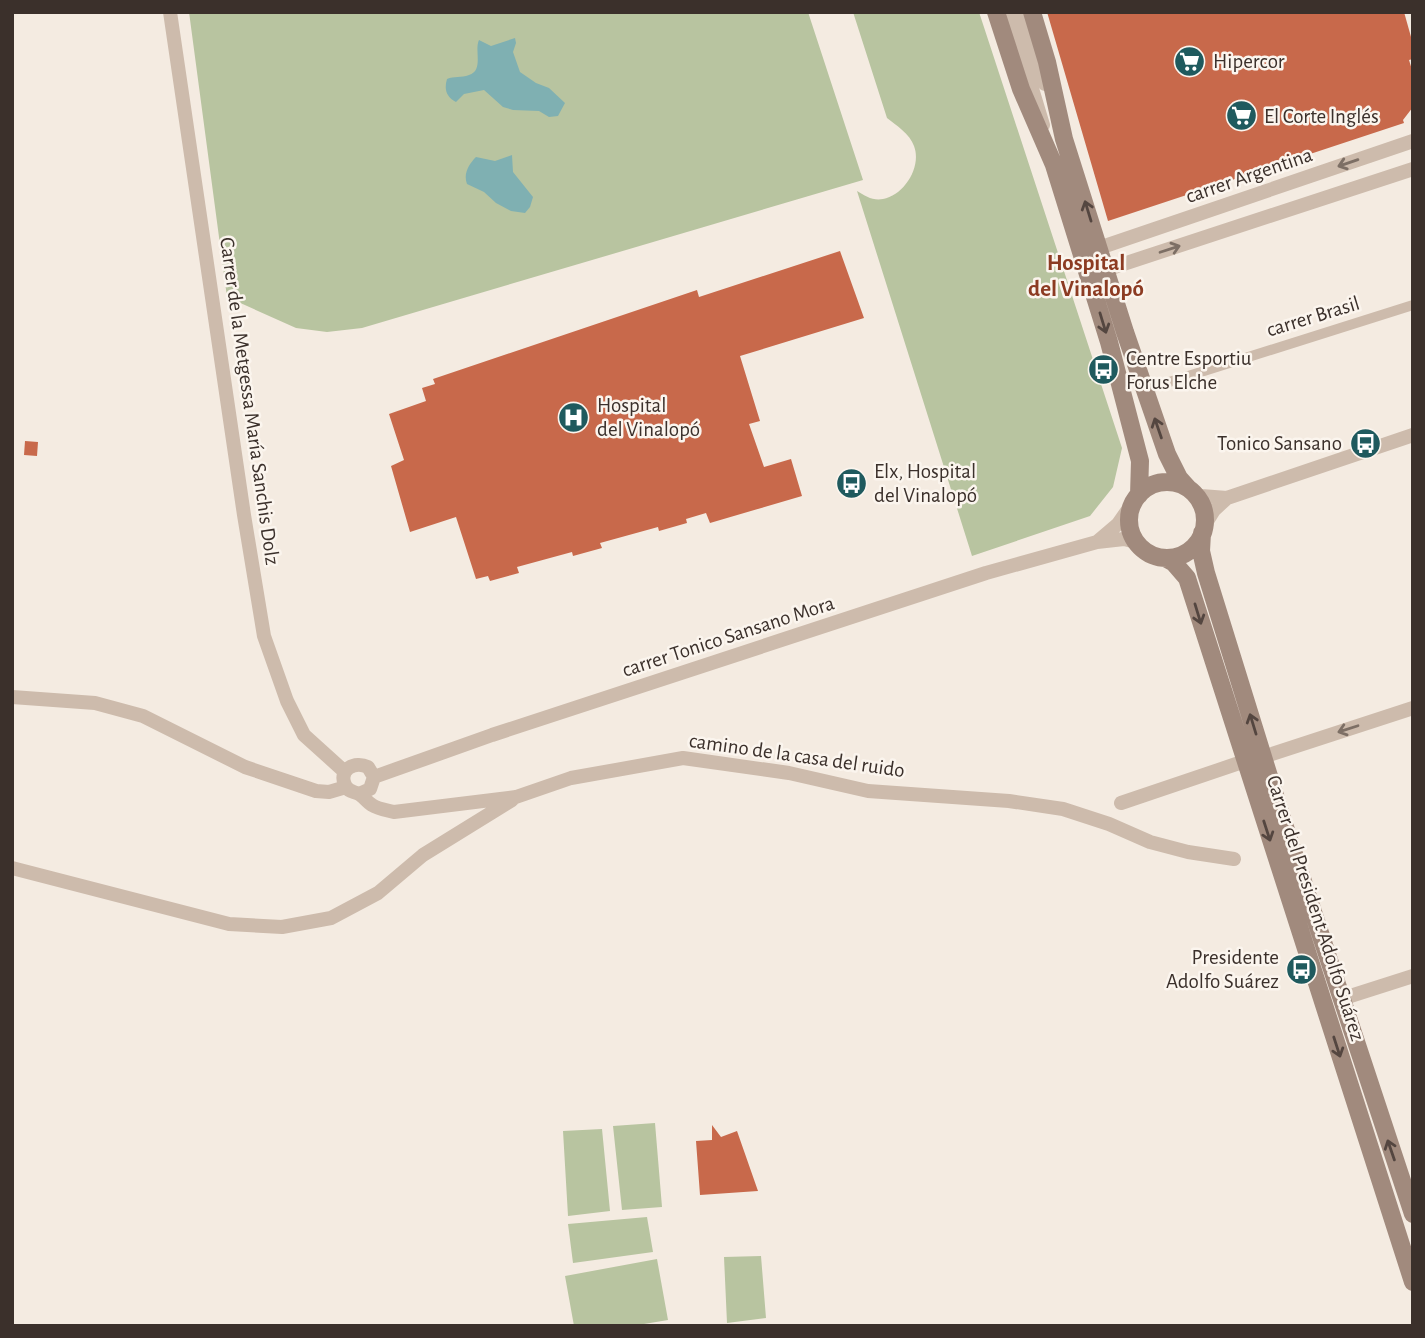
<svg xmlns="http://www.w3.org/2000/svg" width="1425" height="1338" viewBox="0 0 1425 1338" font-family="'Alegreya Sans',sans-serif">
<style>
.green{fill:#b8c4a0}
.water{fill:#7fb0b2}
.building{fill:#c8694b}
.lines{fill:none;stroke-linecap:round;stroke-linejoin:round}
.pedestrian{stroke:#cdbbac;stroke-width:10}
.minor{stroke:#cdbbac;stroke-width:14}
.secondary{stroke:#a18a7d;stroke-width:18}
.oneway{stroke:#7d6f65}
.oneway2{stroke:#544640}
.labels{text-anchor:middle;stroke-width:5;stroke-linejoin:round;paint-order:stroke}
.poi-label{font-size:21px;fill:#3b302b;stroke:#fbf5ee;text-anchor:start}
.street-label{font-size:21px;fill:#3b302b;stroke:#fbf5ee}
.neighbourhood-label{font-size:23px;font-weight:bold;fill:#8c3b22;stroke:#fbf5ee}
</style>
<rect width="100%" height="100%" fill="#f4ebe1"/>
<path class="green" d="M189 12H808L863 180 362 328 327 332 296 328 227 297Z
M853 12H979L1122 448 1113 487 1090 516 972 556 857 191C865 196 873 201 883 199 904 195 922 167 914 146 910 134 896 125 887 118Z
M655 1123 662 1207 622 1210 613 1126Z
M602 1129 610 1211 568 1216 563 1131Z
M647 1217 653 1252 573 1263 568 1224Z
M761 1256 766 1318 727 1323 724 1257Z
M657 1259 668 1320 632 1326H574L565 1276Z"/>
<path class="water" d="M515 38 516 43 513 52 520 72 536 83 549 88 565 103 558 116 549 117 539 111 513 110 503 107 484 90 464 94 456 102C446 97 444 89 447 79 454 76 461 78 469 75 484 70 474 50 479 40L491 46Z
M512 155 513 172 533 197 530 207 525 213 511 211 496 203 484 192 467 184C463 174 469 164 476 157L495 161Z"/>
<path class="building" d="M1047 12H1404L1413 44V59L1409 60 1413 73V107L1403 120 1404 123 1108 221Z
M840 251 864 318 740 356 760 421 749 424 764 467 791 459 802 496 710 523 706 513 686 519 687 523 659 531 658 527 600 543 602 548 573 556 572 552 517 567 519 573 490 581 488 576 476 579 456 517 410 532 391 466 404 460 389 414 426 401 422 388 435 384 433 379 697 290 699 297Z
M25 441 38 442 37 456 24 455Z
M712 1125 721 1137 737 1131 758 1191 700 1195 696 1141 712 1140Z"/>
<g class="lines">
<path class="pedestrian" d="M1144 390 1413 305"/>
<path class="minor" d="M170 12 244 515 264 636 287 701 304 735 345 772
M1009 12 1043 125
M1021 12 1045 84
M1099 248 1413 141
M1105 270 1413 169
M1192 493 1201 496 1227 498 1413 435
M1204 526 1214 510 1227 498
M1098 541 1118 524 1132 504
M12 697 95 703 143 716 245 767 316 791 329 792 346 787
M1263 757 1413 708
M374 777 492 735 986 573 1097 542 1124 539 1136 542
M359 794 370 789 374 777 368 767C355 761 338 769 345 785 348 792 353 791 359 794 363 796 367 802 372 805 378 809 386 810 394 812L516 797 571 778 683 758 789 773 868 791 1009 801 1063 809 1109 824 1150 842 1188 852 1234 859
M1121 803 1245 761
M12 868 229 924 282 927 331 918 378 893 423 855 512 800
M1341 999 1413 976"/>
<path class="secondary" d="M996 12 1021 89 1054 165 1109 342 1140 461 1139 495
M1032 12 1047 62 1064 139 1125 332 1167 454 1179 478 1188 488
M1129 520a38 38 0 1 1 76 0a38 38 0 1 1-76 0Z
M1202 533 1201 551 1206 573 1281 815 1413 1214
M1165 558 1174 563 1187 578 1413 1282"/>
</g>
<defs><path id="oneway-shaft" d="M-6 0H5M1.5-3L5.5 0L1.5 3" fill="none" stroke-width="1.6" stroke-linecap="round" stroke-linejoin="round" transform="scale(1.75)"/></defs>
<g class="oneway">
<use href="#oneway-shaft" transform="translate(1348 163) rotate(161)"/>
<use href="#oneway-shaft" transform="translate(1170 249) rotate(-18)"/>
<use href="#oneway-shaft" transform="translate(1348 729) rotate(162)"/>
</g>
<g class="oneway2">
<use href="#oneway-shaft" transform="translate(1088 211) rotate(-107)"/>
<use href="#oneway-shaft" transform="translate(1103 323) rotate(73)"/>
<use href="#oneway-shaft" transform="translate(1158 428) rotate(-109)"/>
<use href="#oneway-shaft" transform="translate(1198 614) rotate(73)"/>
<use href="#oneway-shaft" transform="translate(1253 724) rotate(-107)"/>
<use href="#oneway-shaft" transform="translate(1267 831) rotate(72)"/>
<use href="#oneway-shaft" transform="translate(1337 1047) rotate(72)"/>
<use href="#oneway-shaft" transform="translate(1391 1150) rotate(-109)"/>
</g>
<defs>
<symbol id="supermarket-disc" viewBox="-11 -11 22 22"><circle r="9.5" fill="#1f5a5e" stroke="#fbf5ee"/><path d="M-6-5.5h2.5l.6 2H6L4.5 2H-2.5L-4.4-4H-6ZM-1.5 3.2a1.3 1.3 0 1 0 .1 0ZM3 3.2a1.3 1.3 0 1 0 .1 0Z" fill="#fff"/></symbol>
<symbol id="bus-disc" viewBox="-11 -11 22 22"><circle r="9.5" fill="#1f5a5e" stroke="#fbf5ee"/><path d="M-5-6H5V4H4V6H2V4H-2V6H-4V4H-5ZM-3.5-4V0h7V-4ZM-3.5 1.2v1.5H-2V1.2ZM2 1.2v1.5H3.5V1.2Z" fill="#fff"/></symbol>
<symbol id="hospital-disc" viewBox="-11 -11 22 22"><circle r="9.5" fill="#1f5a5e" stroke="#fbf5ee"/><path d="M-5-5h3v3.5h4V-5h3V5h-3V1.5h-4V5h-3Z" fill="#fff"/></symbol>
</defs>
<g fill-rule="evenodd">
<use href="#supermarket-disc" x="1172" y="44" width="35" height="35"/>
<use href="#supermarket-disc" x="1224" y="98" width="35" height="35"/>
<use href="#bus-disc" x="1086" y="352" width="35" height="35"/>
<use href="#hospital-disc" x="556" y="400" width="35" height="35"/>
<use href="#bus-disc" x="1348" y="426" width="35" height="35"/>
<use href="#bus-disc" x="834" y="466" width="35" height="35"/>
<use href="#bus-disc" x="1284" y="952" width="35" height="35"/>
</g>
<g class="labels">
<g class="poi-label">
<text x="1213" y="68">Hipercor</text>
<text x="1264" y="123">El Corte Inglés</text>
<text x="1126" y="365">Centre Esportiu<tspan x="1126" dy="24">Forus Elche</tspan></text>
<text x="597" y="412">Hospital<tspan x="597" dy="24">del Vinalopó</tspan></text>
<text x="1342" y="450" text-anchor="end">Tonico Sansano</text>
<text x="874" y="478">Elx, Hospital<tspan x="874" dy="24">del Vinalopó</tspan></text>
<text x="1279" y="964" text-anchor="end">Presidente<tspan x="1279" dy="24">Adolfo Suárez</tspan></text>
</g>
<g class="street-label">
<text transform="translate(1249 175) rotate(-19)" y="7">carrer Argentina</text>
<text transform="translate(1313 316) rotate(-17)" y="7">carrer Brasil</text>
<text transform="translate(250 401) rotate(82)" y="7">Carrer de la Metgessa María Sanchis Dolz</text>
<text transform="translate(728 636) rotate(-18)" y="7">carrer Tonico Sansano Mora</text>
<text transform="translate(797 755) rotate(8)" y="7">camino de la casa del ruido</text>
<text transform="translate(1316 908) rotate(72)" y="7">Carrer del President Adolfo Suárez</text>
</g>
<g class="neighbourhood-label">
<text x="1086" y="270">Hospital<tspan x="1086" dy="26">del Vinalopó</tspan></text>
</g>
</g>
<rect width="1425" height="1338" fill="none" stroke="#3b302b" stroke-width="28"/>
</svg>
